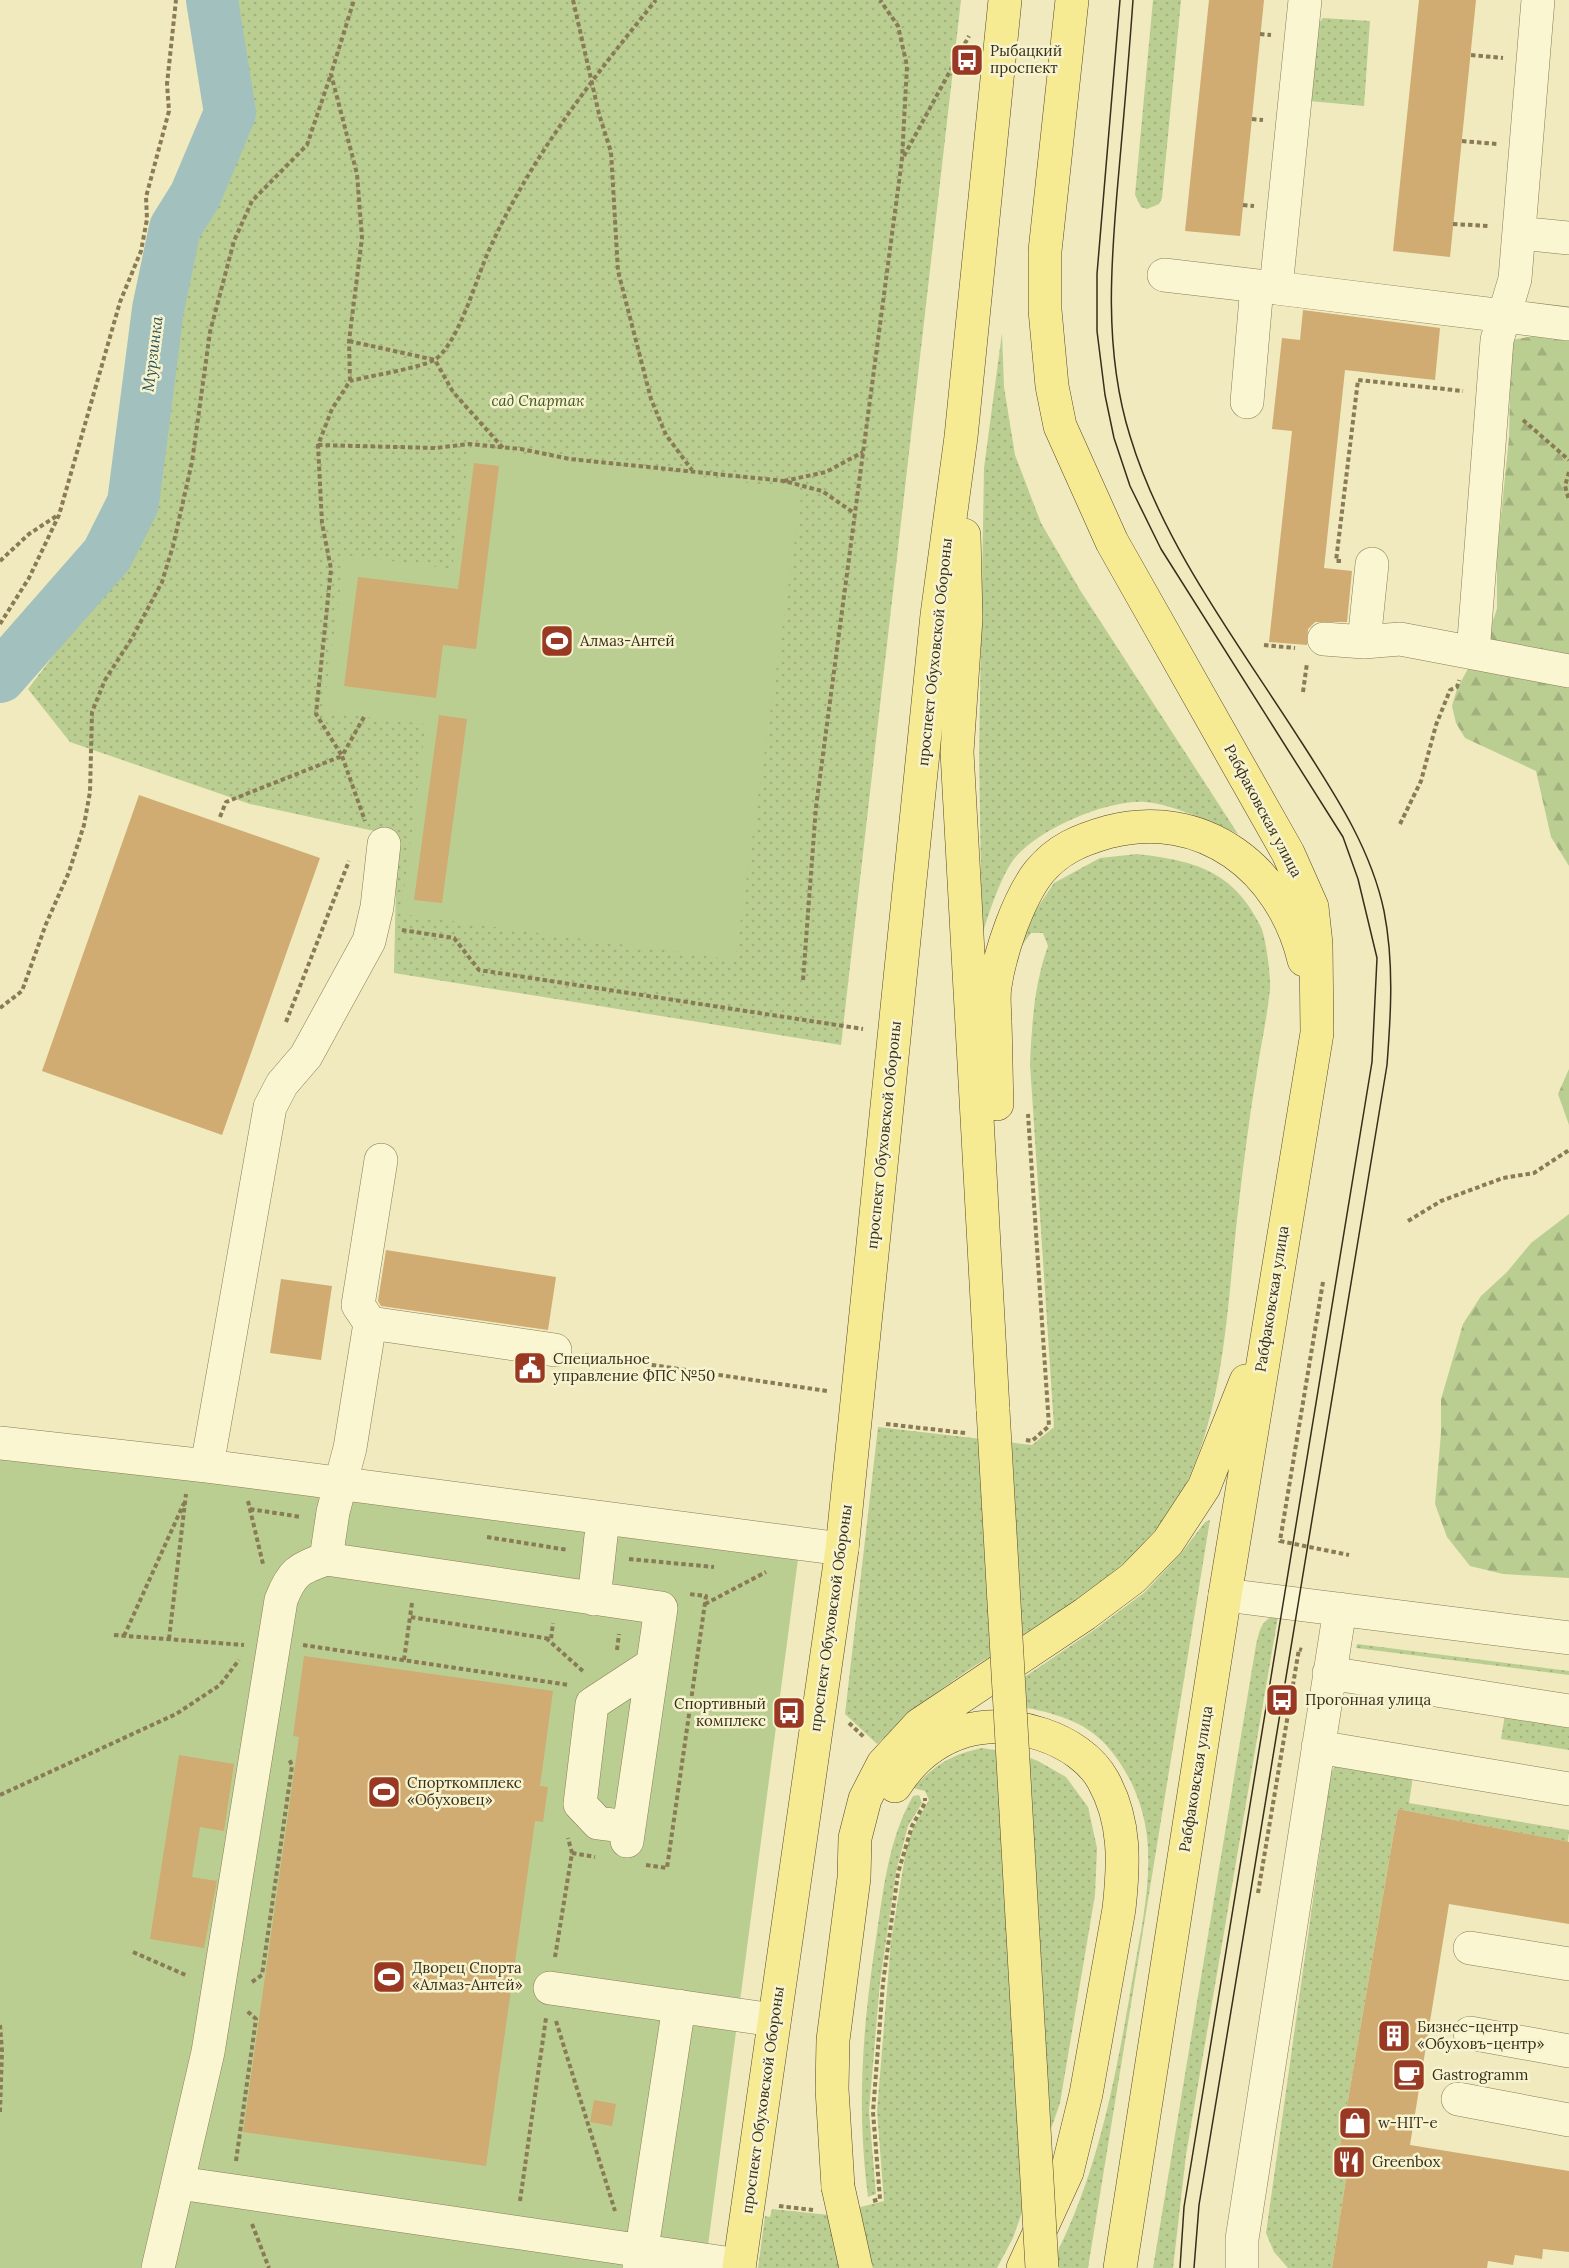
<svg xmlns="http://www.w3.org/2000/svg" width="1569" height="2268" viewBox="0 0 1569 2268" font-family="Lora,serif">
<style>
.green{fill:url(#green-dots)}
.forest{fill:url(#forest-firs)}
.pitch{fill:#bbce92}
.lines{fill:none;stroke-linecap:round;stroke-linejoin:round}
.river{stroke:#a2c1be;stroke-width:52}
.building{fill:#d0ab72}
.minor-casing{stroke:#897b56;stroke-width:34}
.major-casing{stroke:#56472b;stroke-width:34}
.path{stroke:#897b56;stroke-width:4;stroke-dasharray:4.5 3;stroke-linecap:butt}
.minor{stroke:#faf6d1;stroke-width:33}
.major{stroke:#f6ea93;stroke-width:33}
.tram{stroke:#372e1b;stroke-width:1.5}
.major-bridge-casing{stroke:#56472b;stroke-width:34;stroke-linecap:butt}
.major-bridge{stroke:#f6ea93;stroke-width:33}
.labels{text-anchor:middle;stroke-width:5;stroke-linejoin:round;paint-order:stroke}
.poi-label{font-size:15px;fill:#372e1b;stroke:#f7f3ce;text-anchor:start}
.park-label{font-size:15px;font-style:italic;fill:#3e5521;stroke:#f7f3ce}
.street-label{font-size:15px;fill:#372e1b;stroke:#f7f3ce}
.water-label{font-size:16px;font-style:italic;fill:#2a5258;stroke:#f7f3ce}
</style>
<defs>
<pattern id="green-dots" width="8" height="8" patternUnits="userSpaceOnUse" patternTransform="scale(1.5)"><rect width="8" height="8" fill="#bbce92"/><path d="M2 2h.1M6 6h.1" fill="none" stroke="#a1b17d" stroke-width="1.8" stroke-linecap="round"/></pattern>
<pattern id="forest-firs" width="22" height="20" patternUnits="userSpaceOnUse" patternTransform="scale(1.5)"><rect width="22" height="20" fill="#bbce92"/><path d="M5 1l3.5 6h-7zM16 11l3.5 6h-7z" fill="#a1b17d"/></pattern>
</defs>
<rect width="100%" height="100%" fill="#f0eabe"/>
<path class="green" d="M225 0H961L841 1045 394 973 397 836 250 804 70 742 28 689 132 552 146 519 162 453 164 375 185 234 211 196 235 144 241 106 223 10Z
M1153 0H1181L1162 198 1159 204 1147 209 1141 207 1135 195Z
M1323 18 1370 21 1364 106 1309 101 1316 26Z
M1002 333 1004 387 1015 455 1041 523 1080 590 1238 834C1211 823 1175 805 1146 802 1108 799 1038 829 1014 859 1001 876 988 915 982 936L979 754 984 468Z
M1137 854C1195 861 1233 870 1261 927 1266 939 1271 976 1270 989 1267 1019 1260 1049 1256 1078 1249 1119 1244 1160 1239 1202 1230 1275 1227 1361 1206 1431 1198 1457 1187 1487 1172 1509 1122 1578 1054 1617 984 1660 945 1684 910 1713 877 1744L845 1714 878 1427 1032 1445 1054 1427 1030 1064C1032 1023 1034 985 1048 946L1043 933H1031L1015 955 1035 911 1054 883 1100 858Z
M1210 1520 1088 2268H1049C1098 2178 1116 2076 1133 1976 1141 1930 1152 1883 1147 1836 1143 1803 1129 1771 1107 1746 1085 1721 1054 1713 1022 1707 1012 1705 999 1704 992 1699L1094 1630 1145 1592 1183 1551 1205 1522Z
M1278 1616 1186 2155 1173 2268H1153L1256 1645C1260 1630 1261 1618 1278 1616Z
M1357 1644 1569 1671V1675L1356 1648Z
M1506 1708 1569 1718V1750L1501 1739Z
M982 1748 1020 1754 1038 1761 1066 1777 1088 1807 1097 1848 1095 1895 1060 2103 1013 2238 997 2268H758L765 2216 770 2217 772 2209 829 2215 884 2201 877 2111 891 1941 906 1850 913 1828 929 1800 925 1791 913 1788C936 1765 949 1755 982 1748Z
M1337 1764 1413 1776 1409 1803 1569 1830 1568 1842 1398 1809 1337 2164 1348 2166 1332 2268H1288L1274 2252 1266 2233 1331 1772Z
M919 1795 922 1803 908 1826 896 1872 880 1982 869 2111 876 2194 868 2197C856 2103 863 2025 877 1932 884 1886 889 1838 913 1796Z"/>
<path class="forest" d="M1534 336H1569V866L1551 837 1536 771 1465 738 1456 723 1452 706 1457 689 1491 626 1497 609V555L1509 438 1511 340Z
M1569 1069V1125L1558 1094Z
M1569 1214V1578L1503 1574 1470 1566 1447 1537 1435 1504 1441 1433V1399L1463 1324 1481 1296 1507 1272 1531 1243Z"/>
<path class="pitch" d="M471 447 802 490 735 960 401 914 426 724 323 712 345 555 452 569Z
M0 1451 798 1559 705 2268H0Z"/>
<g class="lines">
<path class="river" d="M0 677 107 555 133 503 158 309 175 228 195 196 230 113 212 0"/>
</g>
<path class="building" d="M1209 0H1264L1240 236 1185 231Z
M1419 0H1476L1450 257 1393 251Z
M1303 310 1440 328 1435 380 1345 370 1324 568 1352 571 1347 622H1315L1308 629 1307 645 1269 642 1292 431 1272 429 1282 338 1300 340Z
M474 463 499 466 476 649 443 645 436 698 344 686 358 577 458 589Z
M439 715 467 719 442 903 414 900Z
M139 795 320 858 222 1135 42 1071Z
M386 1250 556 1277 548 1330 381 1306 378 1301Z
M281 1279 332 1286 321 1360 270 1353Z
M304 1656 553 1691 540 1786 548 1787 543 1822 535 1821 486 2166 243 2132 299 1737 293 1736Z
M179 1755 234 1764 224 1831 200 1827 192 1877 217 1881 204 1948 150 1939Z
M1398 1809 1569 1842V1924L1449 1904 1410 2145 1569 2171V2252L1543 2249 1542 2259 1515 2255 1513 2265 1488 2261 1487 2268H1332L1348 2166 1337 2164Z
M594 2100 616 2104 612 2126 590 2122Z"/>
<g class="lines">
<defs>
<path id="minor" d="M1305 0 1276 288 1569 324
M1519 233 1569 238
M1164 275 1276 288
M1247 402 1257 286
M1324 639 1364 642 1400 639 1569 671
M1364 642 1372 564
M1473 653 1497 340 1515 279 1538 0
M370 1323 555 1350
M0 1443 207 1466 842 1549
M207 1466 270 1107 282 1084 306 1056 369 941 377 907 384 844
M326 1559 333 1512 350 1448 370 1323 358 1305 381 1160
M1225 1595 1569 1638
M594 1599 603 1518
M1329 1673 1569 1711
M1318 1747 1569 1789
M629 1827 598 1823 580 1804 592 1704 653 1664
M1470 1948 1569 1964
M550 1988 774 2020
M1470 2033 1569 2051
M1458 2099 1569 2120
M179 2183 739 2265
M158 2268 208 2052 281 1600C292 1572 298 1569 326 1559L661 1608 627 1841
M639 2268 679 2006
M1242 2268V2239L1340 1609"/>
<path id="major" d="M1072 0 1045 251V310L1052 386 1060 426 1112 542 1288 853 1312 907 1316 944 1317 1033 1225 1595 1120 2268
M964 535 966 618 957 752 993 1410
M997 1104C996 1077 996 1050 995 1022 995 1011 993 998 995 986 1000 952 1018 899 1039 872 1058 849 1080 840 1108 832 1203 807 1282 869 1304 960
M895 1786C912 1759 935 1740 965 1731 1010 1717 1080 1738 1103 1780 1126 1821 1124 1864 1119 1909L1086 2094 1067 2172 1023 2268
M838 2187 832 2089 833 2040 854 1878 855 1838 865 1799 883 1764 919 1725 1085 1614 1133 1578 1168 1542 1204 1487 1246 1381
M739 2268 842 1549 937 615 961 437 1005 0"/>
</defs>
<use href="#minor" class="minor-casing"/>
<use href="#major" class="major-casing"/>
<path class="path" d="M573 0 599 114 611 152 618 271 651 399 666 435 692 470
M1260 34 1271 35
M1471 55 1503 58
M1252 119 1263 120
M1462 141 1497 144
M904 156 969 36
M1243 205 1254 206
M1453 224 1489 226
M349 341 435 360 453 392 503 448
M350 381 349 341 362 238 357 174 331 74 354 0
M1523 420 1569 460
M318 445 435 448 469 444 521 449 570 459 784 481 822 491 854 513
M1569 472 1565 486 1569 500
M784 481 826 472 863 452
M0 561 29 534 58 515
M1341 561H1336L1358 380 1463 391
M0 624 29 578 59 515 120 302 141 251 147 219 146 197 169 111 167 84 176 0
M1264 645 1295 648
M1303 692 1307 663
M364 717 342 756 365 821
M220 817 226 802 342 756 316 714 331 569 322 523 318 445 332 409 350 381C369 376 420 368 434 360 458 346 477 276 489 250 531 157 592 79 656 0
M1400 824 1421 781 1436 725 1450 690 1457 687 1459 680
M402 930 454 938 479 970 863 1029
M803 980 816 807 902 159 907 66 898 26 880 0
M0 1008 22 991 46 924 69 872 84 825 90 792 92 712 105 680 132 638 162 582 173 546 192 462 210 332 234 241 252 201 307 145 331 74
M286 1022 349 861
M1408 1221 1441 1201 1503 1178 1534 1173 1569 1150
M1323 1282 1280 1541 1349 1555
M585 1355 827 1391
M886 1424 965 1433
M1026 1440 1032 1441 1049 1426 1028 1114
M248 1501 263 1564
M250 1509 301 1517
M487 1537 568 1550
M629 1559 714 1567
M412 1603 410 1617 551 1639 553 1623
M705 1604 766 1572
M114 1635 244 1645
M124 1636 184 1503
M546 1638 585 1673
M169 1639 186 1494
M303 1645 569 1685
M617 1650 619 1634
M404 1660 410 1617
M849 1723 865 1738
M0 1795 176 1714 220 1685 239 1660
M572 1853 595 1857
M646 1865 667 1868 706 1596 689 1594
M1258 1893 1299 1649 1302 1650
M133 1952 188 1976
M555 1957 572 1853 568 1838
M252 1982 262 1975 292 1766 289 1758
M556 2021 615 2211
M0 2025 2 2051 0 2112
M236 2161 256 2019 247 2011
M520 2201 546 2018
M873 2201 880 2199 873 2112 883 1983 898 1873 912 1826 925 1803V1798
M779 2206 813 2210
M252 2224 269 2268"/>
<use href="#minor" class="minor"/>
<use href="#major" class="major"/>
<path class="tram" d="M1120 0 1097 274V331L1105 395 1114 438 1130 486 1161 549 1343 837 1358 879 1377 958 1372 1062 1184 2207 1180 2268
M1133 0C1129 57 1124 114 1119 170 1111 258 1103 350 1130 436 1163 546 1241 647 1302 743 1336 796 1371 849 1384 911 1394 962 1391 1013 1387 1065L1199 2205 1194 2268"/>
<defs>
<path id="major-bridge" d="M993 1410 1042 2268
M838 2187 856 2268"/>
</defs>
<use href="#major-bridge" class="major-bridge-casing"/>
<use href="#major-bridge" class="major-bridge"/>
</g>
<defs>
<symbol id="bus-square" viewBox="-11 -11 22 22"><rect x="-9" y="-9" width="18" height="18" rx="4" fill="#9a3923" stroke="#f7f3ce"/><path d="M-5-6H5V4H4V6H2V4H-2V6H-4V4H-5ZM-3.5-4V0h7V-4ZM-3.5 1.2v1.5H-2V1.2ZM2 1.2v1.5H3.5V1.2Z" fill="#fff"/></symbol>
<symbol id="stadium-square" viewBox="-11 -11 22 22"><rect x="-9" y="-9" width="18" height="18" rx="4" fill="#9a3923" stroke="#f7f3ce"/><path d="M0-5a6.5 5 0 1 0 0 10a6.5 5 0 1 0 0-10ZM-3.5-1.8h7v3.6h-7Z" fill="#fff"/></symbol>
<symbol id="civic-square" viewBox="-11 -11 22 22"><rect x="-9" y="-9" width="18" height="18" rx="4" fill="#9a3923" stroke="#f7f3ce"/><path d="M-.6-6.5H3V-4.5H.6V-3L4-1V1h2V6H-6V1h2V-1L-.6-3ZM-1.2 2.5V6h2.4V2.5Z" fill="#fff"/></symbol>
<symbol id="building-square" viewBox="-11 -11 22 22"><rect x="-9" y="-9" width="18" height="18" rx="4" fill="#9a3923" stroke="#f7f3ce"/><path d="M-4-6H4V6H1V3H-1V6H-4ZM-2.5-4.3h1.7v1.8h-1.7ZM.8-4.3h1.7v1.8H.8ZM-2.5-1h1.7V.8h-1.7ZM.8-1h1.7V.8H.8Z" fill="#fff"/></symbol>
<symbol id="cafe-square" viewBox="-11 -11 22 22"><rect x="-9" y="-9" width="18" height="18" rx="4" fill="#9a3923" stroke="#f7f3ce"/><path d="M-5.5-4.5H6V0H3Q3 3.5 0 3.5H-2.5Q-5.5 3.5-5.5 0ZM3-3.2v2h1.7v-2ZM-6 4.5H4V6H-6Z" fill="#fff"/></symbol>
<symbol id="shop-square" viewBox="-11 -11 22 22"><rect x="-9" y="-9" width="18" height="18" rx="4" fill="#9a3923" stroke="#f7f3ce"/><path d="M-5-2.5h2.3a2.7 3.5 0 0 1 5.4 0H5L5.5 6h-11ZM-1.5-2.5h3a1.5 2.3 0 0 0-3 0Z" fill="#fff"/></symbol>
<symbol id="restaurant-square" viewBox="-11 -11 22 22"><rect x="-9" y="-9" width="18" height="18" rx="4" fill="#9a3923" stroke="#f7f3ce"/><path d="M-5-6h1v4h1v-4h1v4h1v-4h1v5L-1.5 .5V6h-2V.5L-5-1ZM5-6V6H3V1.5H1.5Q1.5-4 5-6Z" fill="#fff"/></symbol>
</defs>
<g fill-rule="evenodd">
<use href="#bus-square" x="948" y="41" width="38" height="38"/>
<use href="#stadium-square" x="538" y="622" width="38" height="38"/>
<use href="#civic-square" x="511" y="1349" width="38" height="38"/>
<use href="#bus-square" x="1263" y="1681" width="38" height="38"/>
<use href="#bus-square" x="770" y="1694" width="38" height="38"/>
<use href="#stadium-square" x="365" y="1773" width="38" height="38"/>
<use href="#stadium-square" x="370" y="1958" width="38" height="38"/>
<use href="#building-square" x="1375" y="2017" width="38" height="38"/>
<use href="#cafe-square" x="1390" y="2056" width="38" height="38"/>
<use href="#shop-square" x="1336" y="2104" width="38" height="38"/>
<use href="#restaurant-square" x="1330" y="2143" width="38" height="38"/>
</g>
<g class="labels">
<g class="poi-label">
<text x="990" y="56">Рыбацкий<tspan x="990" dy="17">проспект</tspan></text>
<text x="580" y="646">Алмаз-Антей</text>
<text x="553" y="1364">Специальное<tspan x="553" dy="17">управление ФПС №50</tspan></text>
<text x="1305" y="1705">Прогонная улица</text>
<text x="766" y="1709" text-anchor="end">Спортивный<tspan x="766" dy="17">комплекс</tspan></text>
<text x="407" y="1788">Спорткомплекс<tspan x="407" dy="17">«Обуховец»</tspan></text>
<text x="412" y="1973">Дворец Спорта<tspan x="412" dy="17">«Алмаз-Антей»</tspan></text>
<text x="1417" y="2032">Бизнес-центр<tspan x="1417" dy="17">«Обуховъ-центр»</tspan></text>
<text x="1432" y="2080">Gastrogramm</text>
<text x="1378" y="2128">w-HIT-e</text>
<text x="1372" y="2167">Greenbox</text>
</g>
<g class="park-label">
<text x="538" y="406">сад Спартак</text>
</g>
<g class="street-label">
<text transform="translate(935 652) rotate(-84)" y="5">проспект Обуховской Обороны</text>
<text transform="translate(1263 811) rotate(62)" y="5">Рабфаковская улица</text>
<text transform="translate(884 1135) rotate(-84)" y="5">проспект Обуховской Обороны</text>
<text transform="translate(1272 1299) rotate(-81)" y="5">Рабфаковская улица</text>
<text transform="translate(831 1618) rotate(-82)" y="5">проспект Обуховской Обороны</text>
<text transform="translate(1196 1779) rotate(-81)" y="5">Рабфаковская улица</text>
<text transform="translate(763 2100) rotate(-82)" y="5">проспект Обуховской Обороны</text>
</g>
<g class="water-label">
<text transform="translate(152 354) rotate(-83)" y="6">Мурзинка</text>
</g>
</g>
</svg>
